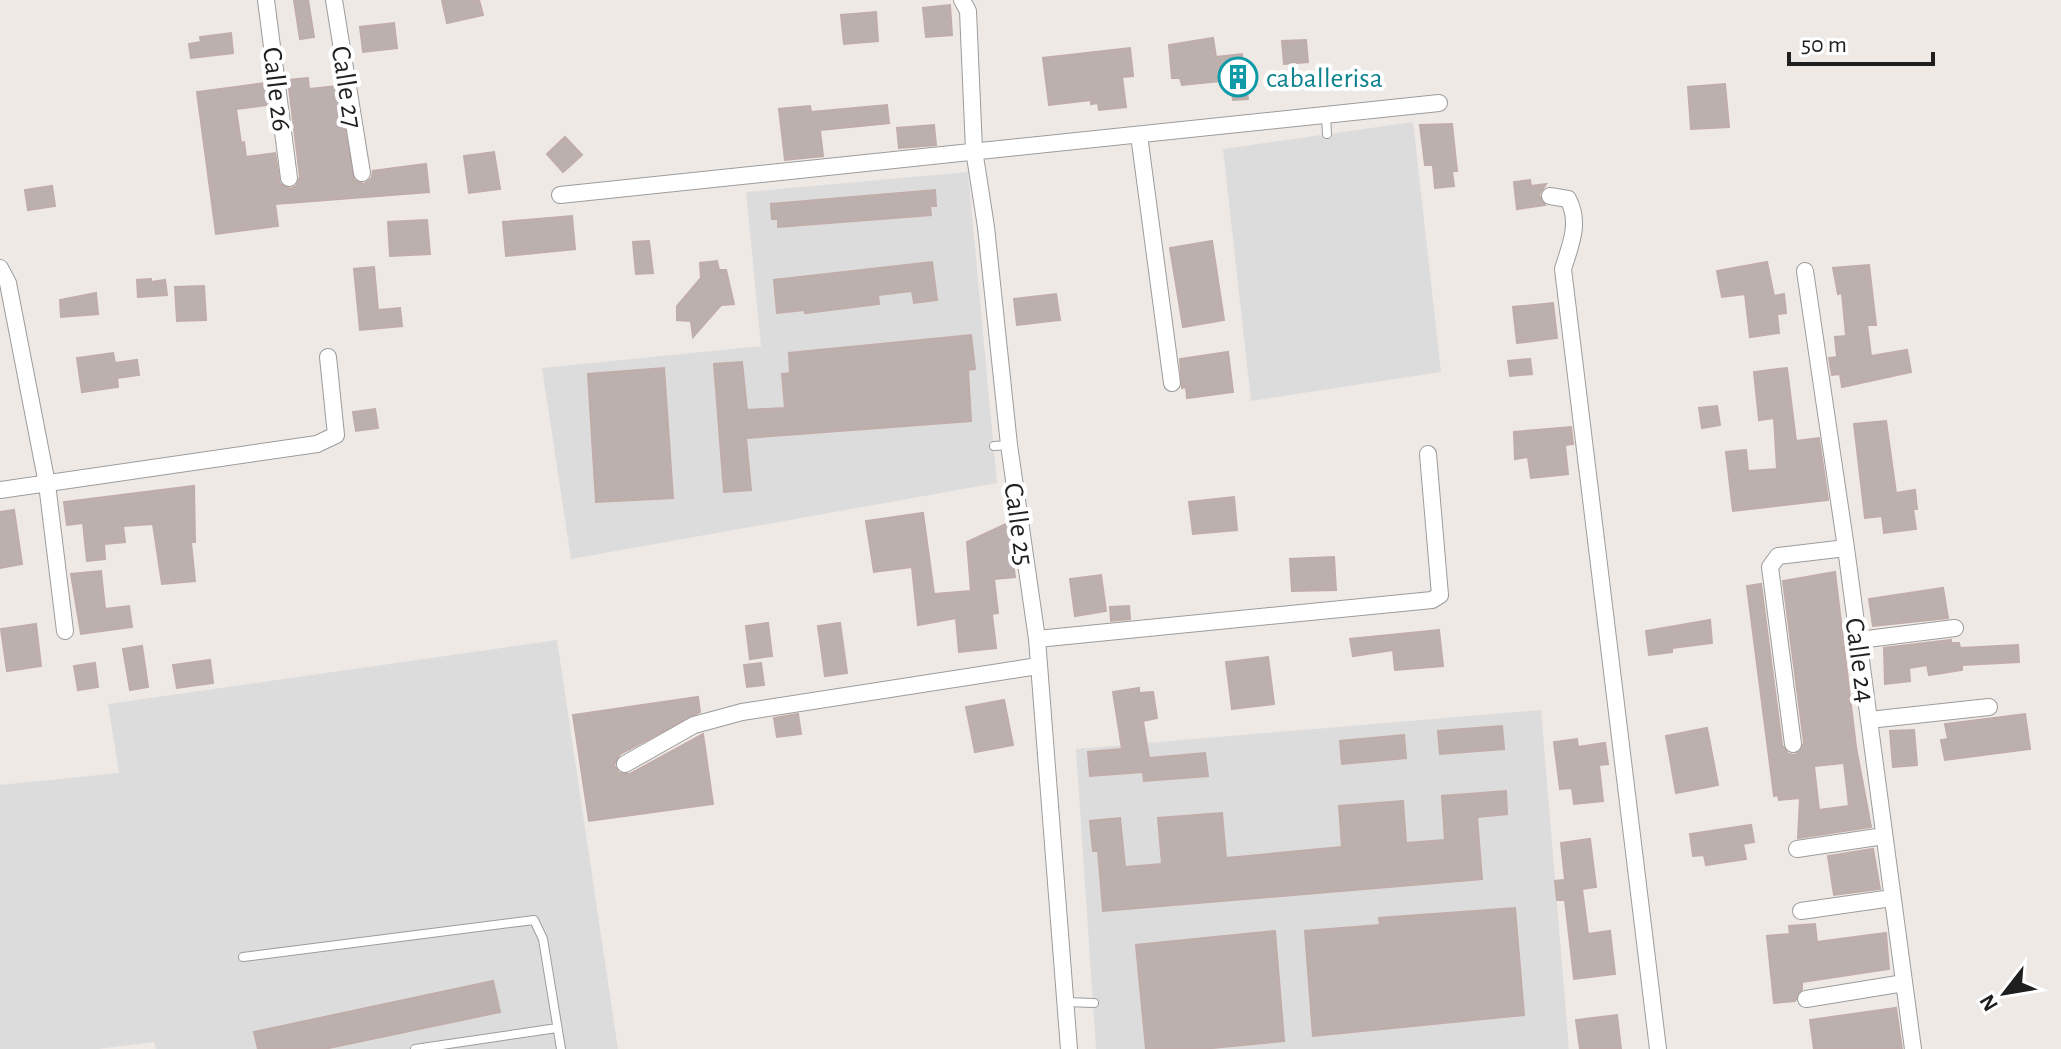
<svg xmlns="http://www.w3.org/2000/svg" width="2061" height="1049" viewBox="0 0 2061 1049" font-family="'Alegreya Sans',sans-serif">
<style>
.residential{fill:#dddcdc}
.building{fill:#bcb0af;stroke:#c0aca8;stroke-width:2;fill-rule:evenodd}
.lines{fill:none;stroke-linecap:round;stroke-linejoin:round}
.service-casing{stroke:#9c9c9c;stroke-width:10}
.minor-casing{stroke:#9c9c9c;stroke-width:18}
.service{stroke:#fff;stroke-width:8}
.minor{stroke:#fff;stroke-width:16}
.labels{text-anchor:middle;stroke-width:8;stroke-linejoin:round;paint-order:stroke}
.culture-label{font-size:28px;fill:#0d838f;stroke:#fff;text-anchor:start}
.street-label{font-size:28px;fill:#1f1f1f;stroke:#fff}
</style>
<rect width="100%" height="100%" fill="#efe9e5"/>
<path class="residential" d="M1413 122 1441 372 1251 401 1223 149Z
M968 172 997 483 571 559 542 368 761 346 746 192Z
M557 640 618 1049H156L154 1042 98 1049H0V785L119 773 108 704Z
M1541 710 1569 1049H1096L1076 749Z"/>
<path class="building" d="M294 0H308L314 37 300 39Z
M442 0H479L483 15 447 23Z
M950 5 952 35 926 37 923 8Z
M876 12 878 41 844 44 841 15Z
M394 23 397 48 363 52 360 27Z
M231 33 233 53 191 58 189 44 201 42 200 37Z
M1213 38 1216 57 1242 54 1248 99 1233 100 1231 80 1182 85 1180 78H1172L1169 45Z
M1306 40 1308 62 1284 64 1282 41Z
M1130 48 1133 76 1122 77 1126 107 1099 110 1098 103 1091 104V100L1049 105 1043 58Z
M308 78 309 89 337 86 354 180 364 184 372 178 373 171 426 164 429 192 275 204 278 226 216 234 197 92 266 83 268 105 236 109 241 143 244 142 246 157 275 153 280 184 290 189 296 186 300 177 288 80Z
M1725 84 1729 127 1691 129 1688 87Z
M887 105 889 123 820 130 823 156 785 160 779 109 810 106 811 112Z
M1452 124 1457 171H1452L1454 186 1435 188 1433 165H1425L1420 125Z
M934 125 936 145 899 148 897 128Z
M565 137 582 155 563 172 547 154Z
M494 152 500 189 469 193 464 156Z
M1530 180 1531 186 1546 184 1539 195 1545 205 1517 209 1514 182Z
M52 186 55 206 28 210 25 190Z
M935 190 936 206H930L931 215 778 227V219H772L771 204Z
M572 216 575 249 506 256 503 222Z
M427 220 430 254 390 256 388 222Z
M649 241 653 273 636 274 633 242Z
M1212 241 1224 320 1183 327 1170 248Z
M717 261 719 270H726L734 304 721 305 693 337 691 321 677 320V306L701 278 700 263Z
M932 262 937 300 914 303 912 291 878 295 879 304 805 313V310L777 313 774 280Z
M1767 262 1774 296 1784 294 1786 313 1777 314 1779 333 1750 337 1745 294 1722 297 1717 271Z
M1869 265 1876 325H1867L1871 356 1907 350 1911 372 1842 387 1840 374 1832 375 1829 358 1837 357 1835 337 1846 336 1842 293 1838 294 1833 268Z
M374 267 378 310 400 308 402 326 360 330 354 269Z
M151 279V282L165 280 167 295 138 297 137 280Z
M204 286 206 320 177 321 175 287Z
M96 293 98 314 61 317 60 300Z
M1056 294 1060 320 1017 325 1014 299Z
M1553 303 1557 338 1517 343 1513 307Z
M971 335 975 369 968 370 971 421 746 438 751 490 724 492 714 364 742 362 747 410 785 408 782 374 790 373 789 353Z
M1228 352 1233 392 1187 398 1186 387 1182 388 1180 359Z
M113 353 115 363 137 360 139 375 117 378 118 387 82 392 77 358Z
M1530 359 1532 374 1510 376 1508 361Z
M664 368 673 498 596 502 588 374Z
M1787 368 1796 441 1819 438 1828 500 1733 511 1726 452 1746 450 1748 471 1777 469 1774 418 1759 420 1754 372Z
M1717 406 1720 425 1702 428 1699 408Z
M375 409 378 428 356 431 353 412Z
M1886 421 1896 493 1915 490 1917 509H1913L1916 529 1884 533 1882 516 1865 518 1854 424Z
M1571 427 1573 444 1565 445 1568 474 1531 478 1528 457 1515 459 1514 432Z
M194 486 195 542H191L195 581 162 584 153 524 123 526 125 542 104 544 105 559 87 561 83 523 67 525 64 502Z
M1234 497 1237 530 1193 534 1189 502Z
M14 510 22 564 0 568V512Z
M923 513 934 594 971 591 967 542 1008 523 1015 577 994 579 998 613 992 614 996 648 959 652 956 618 918 625 912 567 874 572 866 521Z
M1334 557 1336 590 1292 591 1290 559Z
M101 571 105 609 129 606 132 627 81 634 71 574Z
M1835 572 1856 747 1871 827 1798 838 1800 798 1779 800 1778 795 1774 796 1747 586 1761 584 1782 745 1788 754 1795 755 1804 743 1783 581ZM1844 763 1849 806 1819 810 1814 766Z
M1101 575 1106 611 1075 616 1070 579Z
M1943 588 1948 618 1873 626 1869 599Z
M1129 606 1130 619 1111 621 1110 607Z
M1710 620 1712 643 1672 648V652L1649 655 1646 631Z
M768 623 772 656 750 659 746 626Z
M840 623 847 673 825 676 818 626Z
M36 624 41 666 7 671 1 629Z
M1439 630 1443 666 1395 670 1393 650 1353 656 1350 639Z
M1951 640V643H1959L1960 648 2018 645 2019 662 1962 665V670L1929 675 1927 665 1909 668 1910 681 1885 684 1884 648Z
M142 646 148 687 130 690 123 649Z
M1268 657 1274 704 1232 709 1226 662Z
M210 660 213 683 177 688 173 665Z
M95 663 98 687 78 690 74 666Z
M761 663 764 685 747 687 744 665Z
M1139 688V693L1153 692 1157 718 1143 721 1149 758 1205 753 1208 776 1144 781 1143 772 1090 776 1088 752 1122 749 1113 692Z
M698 697 700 712 620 754 614 765 619 773 630 774 703 734 713 804 589 821 573 715Z
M1004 700 1013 745 975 752 966 707Z
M798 714 801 734 777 737 774 718Z
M2025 714 2030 749 1945 760 1941 740 1948 739 1945 724Z
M1502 726 1504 749 1440 754 1438 731Z
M1707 728 1718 785 1676 793 1666 736Z
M1914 730 1917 765 1893 767 1890 731Z
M1404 735 1406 758 1342 764 1340 741Z
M1577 739 1578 747 1605 743 1608 764 1599 765 1603 801 1574 804 1572 788 1560 789 1554 742Z
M1506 791 1507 814 1477 817 1482 879 1103 911 1098 851H1093L1090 821 1120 818 1125 867 1162 864 1158 818 1222 813 1226 858 1342 847 1339 806 1403 801 1406 843 1445 840 1442 796Z
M1751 825 1754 842 1743 844 1746 859 1706 865 1704 855 1693 856 1690 834Z
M1590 839 1596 887 1582 889 1588 934 1610 931 1615 974 1574 979 1565 900H1557L1555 881 1565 880 1561 843Z
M1873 849 1880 889 1834 895 1828 856Z
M1515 908 1524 1015 1313 1036 1305 931 1380 925 1379 918Z
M1815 924 1817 942 1886 933 1889 969 1802 982V989L1795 1001 1774 1003 1767 936 1790 934 1789 926Z
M1275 931 1284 1041 1202 1049H1146L1136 945Z
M493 981 500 1012 324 1049H258L254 1032Z
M1896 1008 1902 1049H1814L1810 1020Z
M1617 1015 1621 1049H1580L1576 1020Z"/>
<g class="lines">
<defs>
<path id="service" d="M1326 116 1327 134
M994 446 1009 445
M243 957 534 920 543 939 561 1049
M1066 1002 1094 1003
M415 1049 557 1028"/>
<path id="minor" d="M266 0 289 178
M334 0 362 173
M962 0 968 11 974 150 986 227 1009 445 1037 639 1069 1049
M1139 135 1172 383
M560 195 1439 103
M1550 196 1568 199C1581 223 1570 246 1563 269L1658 1049
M0 268 8 283 47 484 65 631
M1805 271 1846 548 1913 1049
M0 490 317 444 336 435 328 357
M1037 639 1432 600 1440 595 1428 454
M1859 640 1955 628
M1869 720 1989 707
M1793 744 1770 567 1778 556 1846 548
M625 764 694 725 742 712 1038 666
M1797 849 1884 836
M1801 911 1892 898
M1806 999 1904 983"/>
</defs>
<use href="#service" class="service-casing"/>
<use href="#minor" class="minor-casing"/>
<use href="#service" class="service"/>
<use href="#minor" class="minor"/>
</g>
<defs>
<symbol id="building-ring" viewBox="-11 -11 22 22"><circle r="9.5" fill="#fff" stroke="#0f9aa8" stroke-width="1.5"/><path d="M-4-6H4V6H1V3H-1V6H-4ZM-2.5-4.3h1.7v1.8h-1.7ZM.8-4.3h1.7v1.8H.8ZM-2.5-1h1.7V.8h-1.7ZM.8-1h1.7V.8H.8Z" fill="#0f9aa8"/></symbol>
</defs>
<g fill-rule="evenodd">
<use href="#building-ring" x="1216" y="55" width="44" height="44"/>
</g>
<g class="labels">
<g class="culture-label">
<text x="1266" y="87">caballerisa</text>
</g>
<g class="street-label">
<text transform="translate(348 87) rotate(81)" y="10">Calle 27</text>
<text transform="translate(278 89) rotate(83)" y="10">Calle 26</text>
<text transform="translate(1020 524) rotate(82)" y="10">Calle 25</text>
<text transform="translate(1861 660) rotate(82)" y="10">Calle 24</text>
</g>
</g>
<g transform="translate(2005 993) rotate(239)" stroke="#ffffff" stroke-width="6" paint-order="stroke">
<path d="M0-6L14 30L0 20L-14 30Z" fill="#1f1f1f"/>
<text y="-12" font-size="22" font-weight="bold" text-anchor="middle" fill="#1f1f1f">N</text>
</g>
<path d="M1789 52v12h144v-12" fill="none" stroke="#1f1f1f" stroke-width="4"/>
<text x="1801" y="52" font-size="24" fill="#1f1f1f" stroke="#ffffff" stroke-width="6" paint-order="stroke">50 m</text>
</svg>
